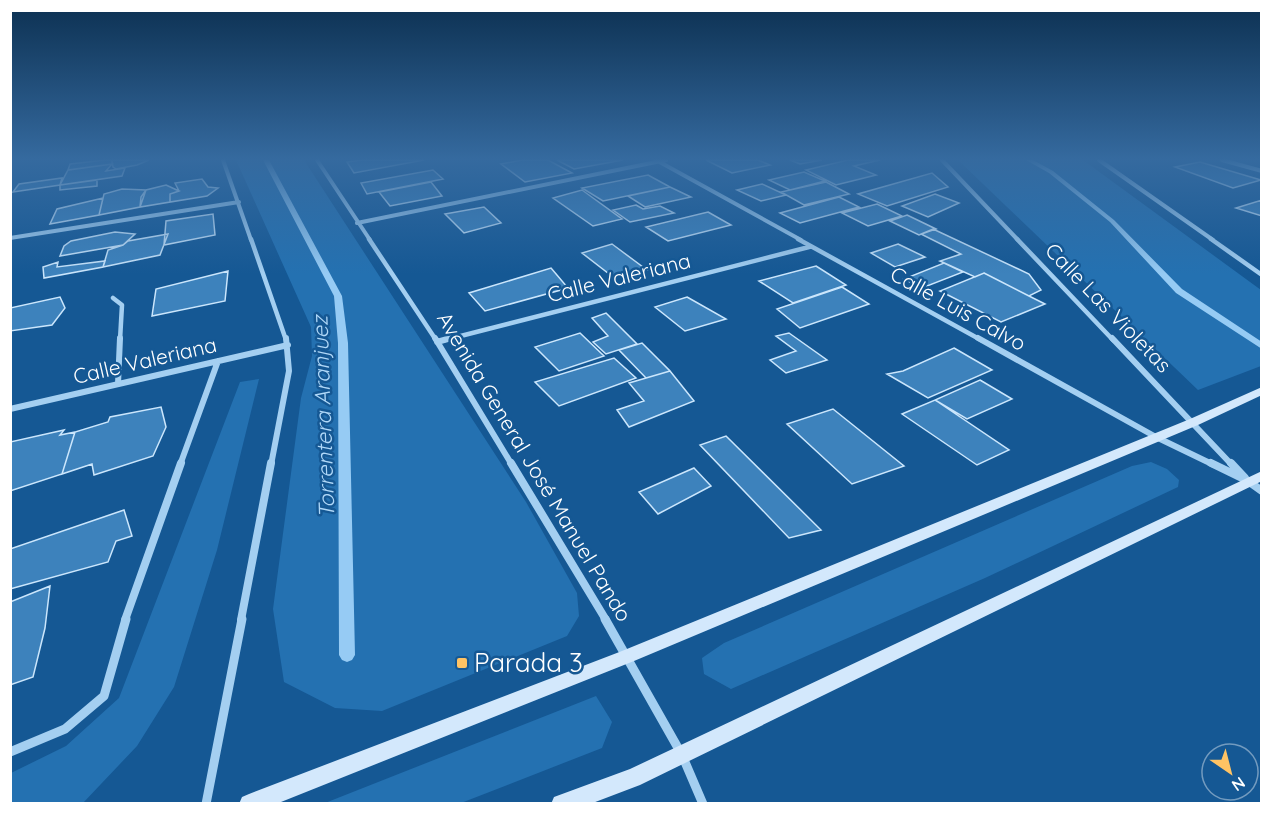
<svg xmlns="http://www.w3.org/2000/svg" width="1272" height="814" viewBox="0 0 1272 814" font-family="Quicksand,sans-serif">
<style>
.green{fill:#2471b1}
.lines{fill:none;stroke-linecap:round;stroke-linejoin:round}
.stream{fill:#96cbf4;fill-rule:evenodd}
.building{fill:#3d82bc;stroke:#cbe6fc;stroke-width:1.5}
.street-far4{stroke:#a4cff1;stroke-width:4}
.street-far3{stroke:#a4cff1;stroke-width:4.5}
.street-far2{stroke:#a4cff1;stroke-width:6}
.street-far1{stroke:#a4cff1;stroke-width:8}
.street{stroke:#a4cff1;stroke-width:9}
.secondary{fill:#d3e8fc;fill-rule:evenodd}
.poi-dot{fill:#ffc364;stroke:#155894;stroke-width:2}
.labels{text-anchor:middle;stroke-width:5;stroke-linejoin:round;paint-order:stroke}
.street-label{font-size:21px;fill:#fff;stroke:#155894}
.water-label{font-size:22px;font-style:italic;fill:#b0d8f8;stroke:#155894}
.near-poi-label{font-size:26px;fill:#fff;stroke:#155894;text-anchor:start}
</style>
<rect width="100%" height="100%" fill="#155894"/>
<path class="green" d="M236 160H304L526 502 577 593 579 616 567 636 382 711 335 708 284 682 273 609 301 398 312 356 311 327Z
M958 160H1083L1261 290V366L1198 390Z
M259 379 217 550 174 687 137 746 83 803H11V773L66 746 119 698 240 382Z
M1151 462 1167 469 1179 480 1178 487 985 578 731 689 704 674 702 658 724 643 1132 466Z
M596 696 612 722 602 748 461 803H325Z"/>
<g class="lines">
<path class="stream" d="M263 160H269L342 296 348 343 355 655 352 660 347 662 342 660 339 655 338 343 334 296Z
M1026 160H1033L1053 171 1114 220 1182 289 1262 342V349L1176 293 1110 222 1049 173Z"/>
</g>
<path class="building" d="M105 160H112V164L68 170 70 164Z
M112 160H149L137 165 116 169 113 167Z
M362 160H424L354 173 347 162Z
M522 160H548L572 173 525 182 501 164Z
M557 160H623L574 169Z
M706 160H758L770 165 732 173Z
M790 160H822L800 164Z
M848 160H880L854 166 876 175 836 185 806 170Z
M1200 162 1261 180 1233 188 1175 167Z
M112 164 106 171 125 168 122 176 60 185 68 170Z
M433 170 443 179 367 194 361 183Z
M804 172 825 181 790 190 769 180Z
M932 173 948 187 887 206 858 194Z
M648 175 670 187 603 201 582 188Z
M62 178 60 185 13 192 19 184Z
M202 179 208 187 218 188 207 196 170 202V194L179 191 175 183Z
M97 180V186L60 190V185Z
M431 182 442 196 390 206 379 192Z
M826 182 849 194 804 205 781 192Z
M762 184 786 195 761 201 737 190Z
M166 185 179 191 170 194V202L140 207 141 197 146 190Z
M670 187 691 197 645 207 628 196Z
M122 189 146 190 140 207 99 215 104 194Z
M582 190 622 219 593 226 553 198Z
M935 194 959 203 928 217 902 206Z
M839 197 859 207 800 223 780 213Z
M103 198 99 215 50 224 57 209Z
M1262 200V216L1236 208Z
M877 204 902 216 868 226 842 213Z
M636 205 643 209 660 206 674 213 630 222 613 210Z
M484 207 501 223 464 233 445 214Z
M708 212 731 225 668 241 646 227Z
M213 214 215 235 164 245 166 221Z
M907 215 936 229 919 235 890 221Z
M933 229 1029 274 1041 290 1029 296 984 273 975 277 940 261 961 254 921 234Z
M115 232 135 234 123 245 60 256 64 246 71 241Z
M168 234 160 255 103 267 108 250 123 245 128 241Z
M612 244 647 270 613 277 582 253Z
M898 244 925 257 895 267 871 253Z
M105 261 103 267 44 278 43 267 58 262 57 267Z
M944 263 963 272 922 288 904 279Z
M816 266 846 285 793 303 759 281Z
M551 268 568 288 485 311 469 293Z
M228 271 225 301 152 316 156 289Z
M984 273 1029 296 1045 304 1001 322 940 291Z
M842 287 869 304 800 328 777 309Z
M60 297 65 308 52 325 10 331V308Z
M687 297 726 319 685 331 655 307Z
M606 313 637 344 606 354 593 342 608 336 592 318Z
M580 333 604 356 559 371 535 347Z
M789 333 827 360 786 373 770 360 796 351 776 336Z
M642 343 670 371 646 378 619 350Z
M954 348 992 370 928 398 887 374 903 371Z
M614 358 636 378 559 406 535 382Z
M670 371 694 401 629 427 617 410 644 401 629 383Z
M980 380 1012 399 967 419 935 400Z
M935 400 1009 450 977 465 902 414Z
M161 407 166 427 153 456 94 475 92 464 62 474 75 432 108 422 110 417Z
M833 409 904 466 852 484 787 424Z
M64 430 60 435 75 432 62 474 10 491V442Z
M726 436 821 530 789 538 700 445Z
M694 468 711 486 658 514 639 492Z
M124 510 132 536 116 541 108 562 10 589V549Z
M50 586 45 628 33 677 10 685V602Z"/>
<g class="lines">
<path class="street-far4" d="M223 160 251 240
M317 160 370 240
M656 160 801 240
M942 160 1018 240
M1099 160 1213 240
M1222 160 1262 171
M357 223 666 160
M10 238 239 202"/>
<path class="street-far3" d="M251 239 286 340
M369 239 436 340
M798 239 981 340
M1017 239 1113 340
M1211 239 1262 275
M113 298 122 305 120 340
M445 340 809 247"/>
<path class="street-far2" d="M435 338 512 465
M978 338 1156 437 1214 465
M1112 338 1232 465
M437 342 451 338
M118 384 120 338
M10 409 288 345
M180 465 218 361
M271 465 289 371 286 338"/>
<path class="street-far1" d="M511 463 606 620
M1211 463 1248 481 1262 491
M1231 463 1245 478
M125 620 181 463
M241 620 271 463"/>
<path class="street" d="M605 619 682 755 703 804
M10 752 65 729 104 696 126 619
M206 804 242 619"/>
<path class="secondary" d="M1262 387V395L1198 425 634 661 276 804H239L242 797 249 794 622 651 1190 419Z
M1262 471V481L640 785 590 804H551L554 797 630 769Z"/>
</g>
<linearGradient id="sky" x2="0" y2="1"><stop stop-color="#0c3051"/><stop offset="0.58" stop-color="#356a9f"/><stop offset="1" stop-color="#356a9f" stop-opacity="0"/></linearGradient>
<rect width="1272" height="274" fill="url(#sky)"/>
<rect class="poi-dot" x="456" y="657" width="12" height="12" rx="3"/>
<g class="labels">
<g class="street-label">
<text transform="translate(619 278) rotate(-14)" y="7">Calle Valeriana</text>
<text transform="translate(1108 308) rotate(46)" y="7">Calle Las Violetas</text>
<text transform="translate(958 309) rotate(29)" y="7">Calle Luis Calvo</text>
<text transform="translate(145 361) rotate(-13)" y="7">Calle Valeriana</text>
<text transform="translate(534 467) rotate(59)" y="7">Avenida General José Manuel Pando</text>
</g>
<g class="water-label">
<text transform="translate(323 417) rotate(-92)" y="8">Torrentera Aranjuez</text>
</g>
<g class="near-poi-label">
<text x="474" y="672">Parada 3</text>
</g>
</g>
<rect width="1272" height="814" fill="none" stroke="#ffffff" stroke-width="24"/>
<g transform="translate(1230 772) rotate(145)"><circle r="28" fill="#155894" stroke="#739bbf" stroke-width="1.5"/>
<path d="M0-4.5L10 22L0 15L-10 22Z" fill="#ffc364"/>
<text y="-9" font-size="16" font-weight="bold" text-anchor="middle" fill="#ffffff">N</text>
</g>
</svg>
